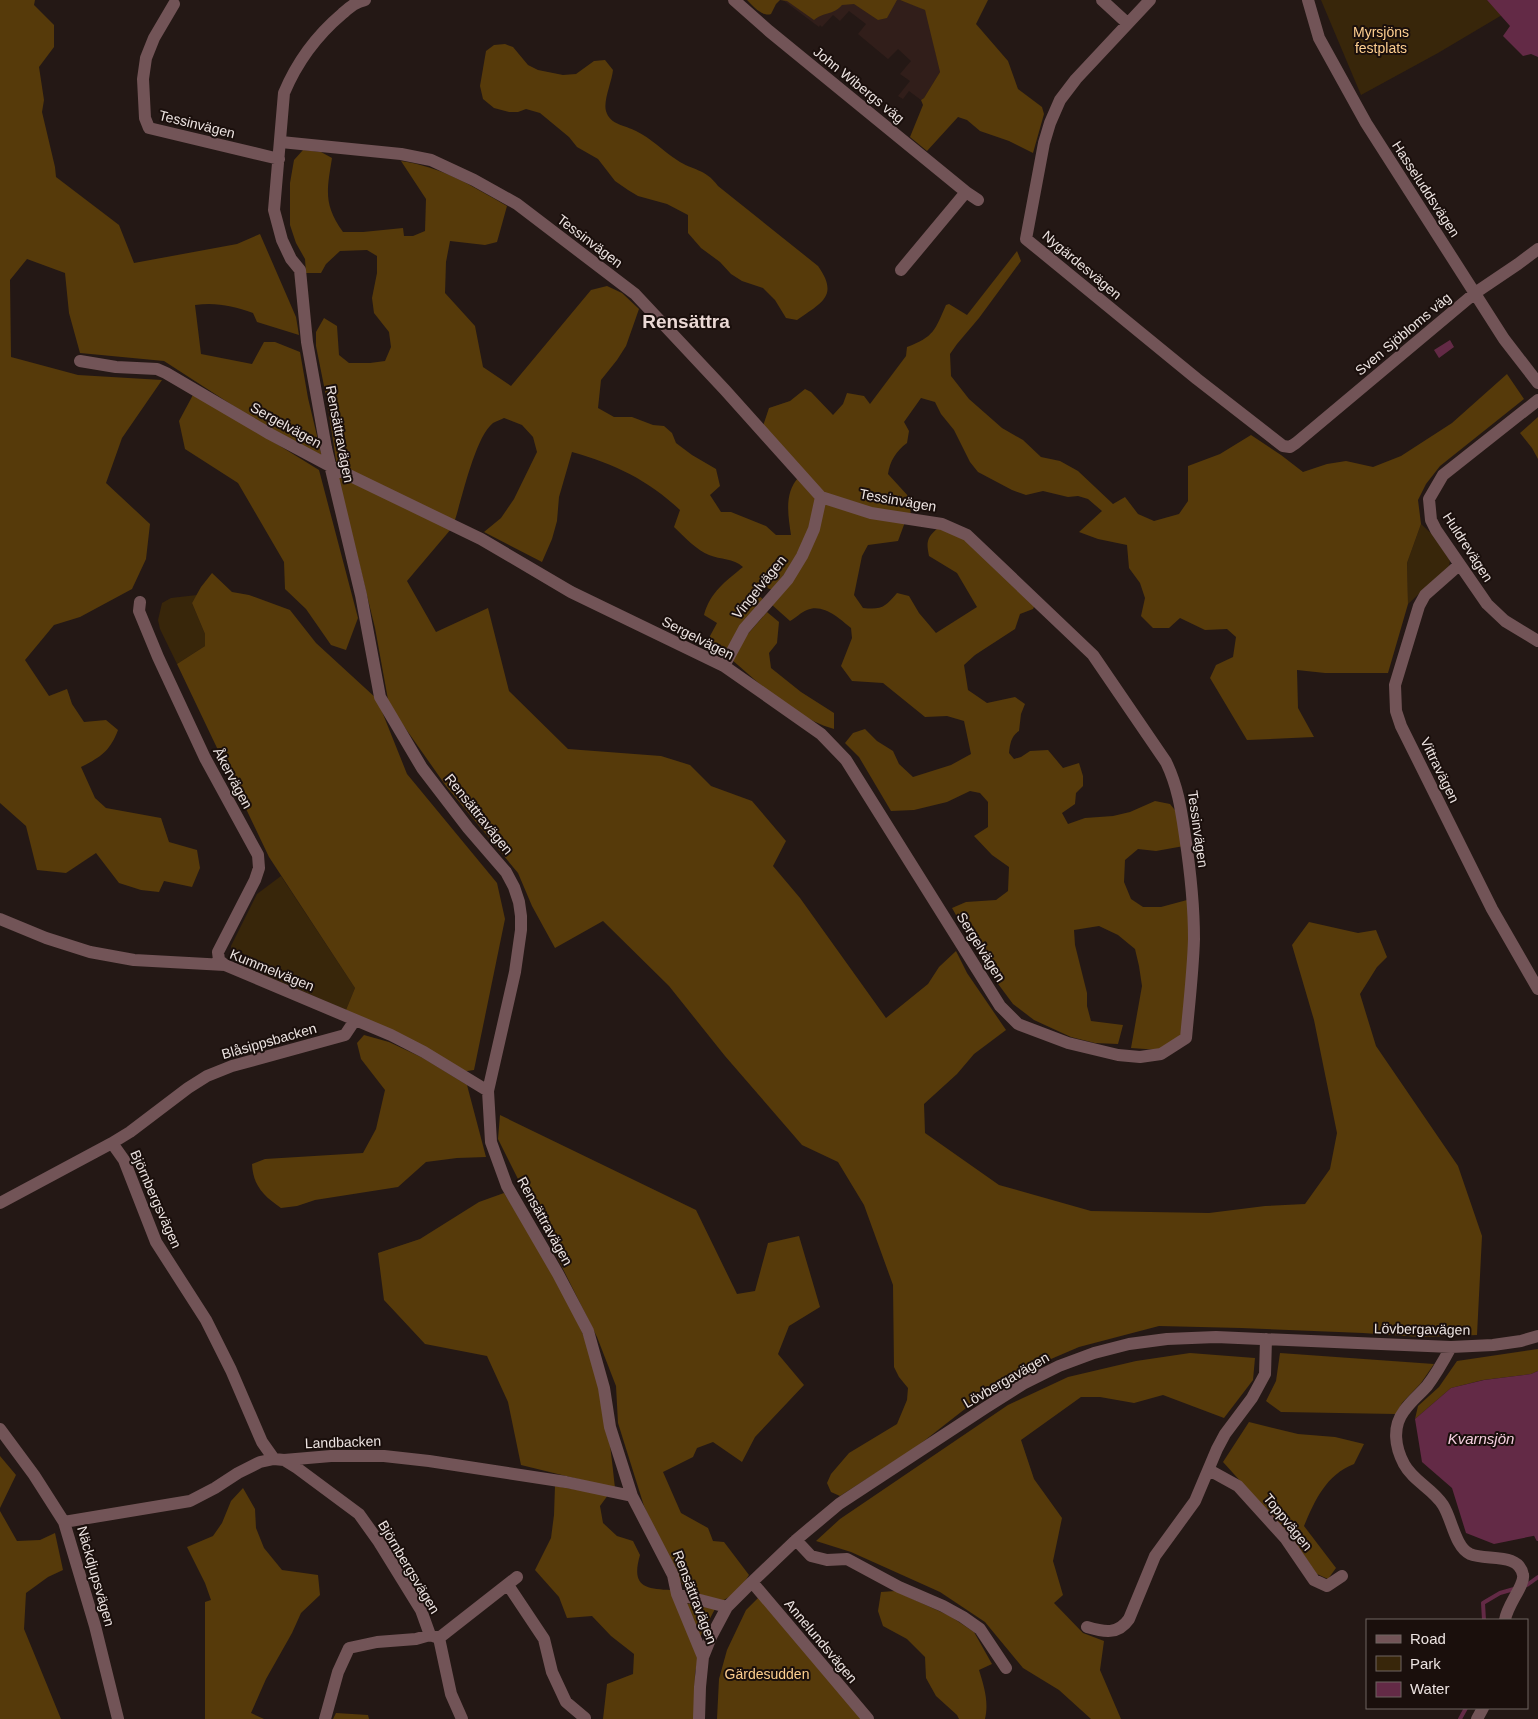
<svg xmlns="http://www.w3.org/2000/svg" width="1538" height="1719" viewBox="0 0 1538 1719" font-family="Arial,sans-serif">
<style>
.built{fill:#311e1a}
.green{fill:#38260a}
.forest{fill:#563a0a}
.water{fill:#632a46}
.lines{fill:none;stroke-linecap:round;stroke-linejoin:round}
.stream{stroke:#632a46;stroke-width:4}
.minor{stroke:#725457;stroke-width:12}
.labels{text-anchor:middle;stroke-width:4;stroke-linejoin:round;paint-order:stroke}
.park-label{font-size:14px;fill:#fecf90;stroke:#1a0f0c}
.street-label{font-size:14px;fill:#ece3e1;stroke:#1a0f0c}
.water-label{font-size:15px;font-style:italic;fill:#f5cfdf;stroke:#1a0f0c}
.district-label{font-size:19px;font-weight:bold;fill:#ead8d4;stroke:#1a0f0c}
</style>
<rect width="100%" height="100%" fill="#241815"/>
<path class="built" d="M783 0H900L917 6 925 10 928 18 940 72 924 98 921 100 909 91 903 99 898 96 910 81 900 74 911 61 898 49 888 59 858 34 866 24 849 11 840 21 833 15 822 27 820 25 819 27Z"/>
<path class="green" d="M1321 0H1487L1502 15 1438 53 1361 95Z
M1421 524 1434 536 1450 561 1449 566 1408 604 1407 563Z
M197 595 192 603 205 634V646L177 664 160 629 158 620 162 603 171 598Z
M281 876 355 988 346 1010 238 963 233 956 231 946 257 894Z"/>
<path class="forest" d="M0 0H35L34 5 54 25V47L39 67 44 100 42 112 55 167 56 177 119 225 134 263 237 244 260 234 296 317 299 335 257 322 253 313C233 306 216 302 195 305L201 354 252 364 264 342H275L300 352 308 398 322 457 260 423 164 361 80 353 69 313 65 273 27 259 10 280 11 357 78 375 162 380 122 438 106 483 150 524 146 559 132 589 80 617 54 625 25 660 49 696 67 689 72 704 84 722 106 720 118 730C110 751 101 757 81 767L95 798 106 808 161 818 169 842 197 850 200 868 192 887 164 881 159 892 141 890 119 883 96 853 66 873 37 870 26 826 0 803Z
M747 0H897L887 18 878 20 854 4 842 5C832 16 825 11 814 20L787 1 780 0 776 4 771 14C762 17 753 6 747 0Z
M900 0H988L976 24 1008 61 1018 89 1042 107 1044 114 1033 153 1009 141 980 131 967 120 958 117 927 151 910 137 923 105 921 100 924 98 940 72 925 10Z
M505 44 513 47 528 65 538 70 563 75 576 74 594 61 605 60 613 70C612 81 603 101 606 111 610 125 625 125 636 131 651 138 663 151 677 160 693 171 705 168 718 186L818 266C840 297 820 303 797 320L786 318 775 300 763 288 742 281 731 274 720 262 701 248 688 233V215L667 204 638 196 628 190 615 181 598 159 577 147 569 137 540 113 526 109 518 112H509L494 108 483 99 480 86 486 51 494 45Z
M303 150 321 152 332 158C327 190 323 204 343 232H363L403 228 404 236H413L425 231 426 199 401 161C442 167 472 186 507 206L497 242 485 245 450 241 446 262 445 293 475 326 483 367 511 386 591 290 607 286 622 293 639 309 626 346 617 360 601 380 598 408 614 417H632L653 425 664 426 672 433 676 443 692 455 716 469 720 486 710 495 721 512H731L766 526 776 535H791C788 515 784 492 799 477L818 497 811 528 799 555 772 590 763 586 759 596 764 600 725 656 708 647 710 636 717 623 704 615C710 592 726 581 743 567 733 558 721 560 709 555 698 551 683 536 674 527L680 510C648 480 615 464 572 452L559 497 557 521 552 539 542 562 484 532 501 518 514 499 537 452 533 437 522 425 504 418C501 420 496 421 493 423 475 437 462 499 454 523L337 467 327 401 316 346V332L324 318 337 326 339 355 349 363H370L385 361 391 347 389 332 374 313 372 298 377 273V256L367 250 340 251 326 264 321 273H306L305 259 296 243 290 225V183L294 160Z
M1017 251 1021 261 979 318 957 344 950 354 951 376 969 399 1002 428 1023 440 1041 457 1060 461 1078 471 1113 504 1125 497 1138 514 1154 521 1179 514 1188 501V466L1220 454 1251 435 1281 455 1303 472 1327 464 1346 461 1373 467 1401 456 1452 423 1507 374 1524 399 1440 466 1426 484 1418 500 1421 524 1407 563 1408 604 1388 673H1325L1297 670 1298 708 1314 737 1247 740 1210 678 1216 665 1233 657 1236 637 1227 629 1205 630 1180 618 1169 628H1153L1141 616 1145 598 1140 583 1129 568 1127 545 1098 539 1079 532 1102 511 1088 499 1078 496 1068 497 1043 491 1026 495 1012 490 978 472 970 462 954 430 941 414 935 402 921 398 904 422 909 431 907 443C896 451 890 461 888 474L909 497 911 516 871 510 826 495 763 426 769 408 790 401 805 389 811 392 833 415 843 404 847 393 864 396 870 404 906 356 907 347C934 337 935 330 946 305L949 304 967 315Z
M194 393 319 470 358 618 346 650 331 645 306 609 285 589 284 562 238 483 185 449 179 421Z
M1538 417V459L1532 448 1520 433Z
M337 473 451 529 407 581 436 632 488 608 509 691 568 749 661 756 690 765 711 786 752 801 786 841 773 866 800 898 886 1018 928 984 939 967 956 951 967 973 1006 1030 974 1054 957 1074 924 1104 925 1133 999 1185 1091 1211 1209 1213 1265 1206 1305 1204 1330 1169 1337 1133 1314 1020 1292 945 1309 922 1358 933 1376 930 1387 957 1377 967 1360 994 1376 1046 1458 1166 1482 1236 1477 1335 1421 1337 1363 1333 1241 1328 1159 1326 1079 1347 1002 1380 915 1448 840 1496 831 1492 827 1483 831 1474 849 1453 897 1424 907 1400 908 1388 899 1377 894 1367 893 1285 864 1205 838 1162 802 1145 725 1056 669 986 603 921 555 948 532 906 518 873 446 786 389 705 375 628Z
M823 500 905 522 898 541 868 545 862 556 854 595 863 608C882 610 885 607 897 593L909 596 919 613 936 633 977 607 957 573 929 556C926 542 927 537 938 528L967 539 1035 605 1033 609 1020 614 1015 629 975 655 964 665 968 690 987 703 1015 697 1025 704 1021 714 1019 731C1011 736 1010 744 1009 753L1014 759 1021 757 1030 751 1048 750 1063 768 1079 763 1083 776V786L1076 793 1075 804 1062 813 1068 824 1085 818 1113 816 1130 812 1155 801 1170 804 1179 815 1184 846 1156 851 1138 849 1125 860 1124 882 1131 899 1143 907H1161L1187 900 1191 918 1182 1036 1159 1050 1131 1048 1142 986 1139 966 1135 949 1118 935 1099 926 1074 930 1075 945 1087 993V1006L1091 1021 1123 1025 1118 1044 1095 1043 1071 1037 1034 1020 1013 1004 987 969 952 908 966 902 996 900 1008 891 1009 867 992 855 974 836 988 827V802L980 793 970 791 947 802 914 810 891 811 859 757 845 743 853 733 865 729 877 741 893 751 899 764 913 777 951 765 971 754 964 721 947 716 925 717 883 683 852 681 841 666 852 638 851 628C840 619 823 603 807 610 801 612 796 618 790 621L771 604Z
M212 573 232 592 249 595 290 610 316 643 377 699 407 774 497 883 505 919 474 1070 461 1072 346 1010 355 988 269 857 177 664 205 646V634L192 603 201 587Z
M767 612 779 622 777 643 769 653 771 668 801 692 834 713V729C794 718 763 686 732 660L746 636Z
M364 1035 389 1042 423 1058 467 1085 486 1157 457 1158 426 1162 398 1187 315 1200 297 1206 281 1208C264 1196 253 1186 252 1164L265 1159 363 1153 376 1129 385 1090 361 1059 357 1043Z
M500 1115 696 1210 737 1294 755 1291 768 1243 799 1236 820 1307 789 1326 778 1354 804 1385 755 1437 742 1462 713 1442 697 1448 693 1457 663 1472 681 1513 708 1528 713 1541 724 1542 749 1575 738 1592 722 1601 686 1590 674 1570 644 1506 618 1423 616 1386 597 1337 498 1139Z
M504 1193C532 1237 560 1284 582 1332 602 1379 610 1437 615 1488L521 1465 508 1402 487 1356 425 1344 384 1300 378 1253 420 1239 479 1202Z
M1538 1349V1371L1531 1374 1483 1380 1451 1388 1415 1419 1418 1406 1439 1387 1457 1361Z
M1190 1353 1255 1358 1253 1380 1224 1418 1163 1395 1134 1403 1100 1397H1081L1021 1440 1034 1479 1062 1518 1053 1561 1063 1595 1054 1603 1083 1633 1104 1641 1100 1670 1121 1719H1091L1059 1690 1023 1668 985 1622 940 1592 851 1552 816 1541 840 1519 1008 1405 1068 1377 1136 1361Z
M1280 1353 1434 1364 1421 1383 1402 1403 1396 1414 1281 1412 1266 1401 1276 1381Z
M1249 1422 1298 1434 1335 1437 1364 1444 1354 1464C1326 1475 1315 1500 1304 1526L1336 1568 1328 1579 1317 1574 1291 1537 1223 1462Z
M0 1456 16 1475 0 1508Z
M555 1486 608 1495 600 1506 603 1523 617 1536 633 1541 640 1555C631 1586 644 1589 671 1590L698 1659 695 1673 694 1719H603L607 1684 633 1674 634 1654 611 1636 592 1616 567 1618 559 1597 535 1570 551 1538 554 1515Z
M243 1488 255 1509 256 1528 264 1548 282 1570 318 1575 320 1595 301 1613 292 1633 266 1679 251 1713 264 1719H205V1602L211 1600 205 1583 187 1547 213 1536 222 1523 231 1501Z
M0 1511 17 1541 40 1540 55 1533 63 1570 48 1577 26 1593 24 1629 61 1719H0Z
M895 1591 950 1616 974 1632 992 1664 979 1670C984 1686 989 1702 985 1719H959L957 1715 936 1696 926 1678 925 1657 907 1639 883 1626 878 1611 881 1592Z
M761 1595 866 1719H717L719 1679 727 1650 746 1610Z
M685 1603 715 1609 699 1639Z
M336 1713 368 1715 369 1719H333Z"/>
<path class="water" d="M1487 0H1538V57L1531 54 1523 56 1503 36 1510 26Z
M1450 340 1454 347 1439 358 1434 350Z
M1538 1371V1535L1494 1544 1466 1533 1452 1488 1422 1462 1415 1419 1451 1388 1484 1380 1531 1374Z"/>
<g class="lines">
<path class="stream" d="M1536 1535 1538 1539
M1527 1585 1538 1577
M1484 1620 1483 1603 1500 1593 1514 1589
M1460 1719 1466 1708"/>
<path class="minor" d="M365 0C355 2 349 8 342 14 316 36 297 62 284 93L274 210 282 240 291 259 300 270 307 342 326 448 361 595 380 697 422 768 468 828 506 872 514 887 519 902 521 916V930L515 972 488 1091 491 1142 507 1186 558 1274 588 1331 604 1388 610 1427 632 1496 673 1575 677 1594 703 1657
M734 0 769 31 966 192 901 270
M1102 0 1127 23
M1150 0 1076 79 1060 100 1050 123 1044 143 1026 239 1197 379 1283 446 1290 447 1296 443 1475 293 1518 264 1538 249
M1308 0 1319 38 1366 123 1504 339 1538 383
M174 4 154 38 146 58 143 79 145 118 149 128 279 159
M966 192 978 200
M80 361 116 367 157 369 166 373 270 434 330 466 481 539 571 592 724 666 821 734 846 760 1000 1006 1018 1024 1068 1043 1118 1055 1140 1057 1161 1054 1186 1038C1189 1005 1193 972 1194 939 1194 905 1190 869 1185 836 1181 809 1178 787 1166 762L1093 655 967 535 942 524 871 513 821 497 725 390 635 294 517 204 474 180 431 160 401 154 281 142
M1538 400 1443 475 1429 499 1431 520 1436 530 1487 604 1505 621 1538 641
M1459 565 1425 595 1419 606 1395 685 1396 711 1401 726 1492 909 1538 989
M140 602 139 611 158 657 205 758 258 855 259 868 255 880 218 952 219 960 225 965
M724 666 744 629 788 579 802 556 814 529 821 497
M0 919 46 938 90 952 134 960 225 965 391 1035 424 1052 488 1091
M112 1143 130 1132 188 1088 207 1076 232 1066 345 1035 355 1020
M0 1203 112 1143 124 1160 156 1242 206 1320 231 1370 262 1442 274 1459
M1451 1347C1444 1360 1437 1373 1427 1386 1420 1394 1411 1401 1404 1411 1392 1427 1395 1447 1404 1464 1413 1481 1433 1489 1443 1505 1452 1519 1455 1547 1470 1554 1486 1561 1519 1552 1523 1575 1525 1585 1507 1605 1505 1620
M0 1429 34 1475 64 1522 95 1626 118 1719
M284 1460 297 1468 359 1514 379 1542 421 1610 430 1635
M1209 1470 1238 1486 1286 1539 1314 1580 1327 1586 1342 1576
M64 1522 190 1501 215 1488 238 1473 260 1462 274 1459 284 1460 331 1456H384L429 1461 566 1482 632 1496
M796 1540 811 1556 827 1560 847 1559 899 1587 943 1606 963 1617 980 1629 1006 1668
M752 1582 868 1719
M508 1585 544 1639 552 1672 566 1702 585 1718
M677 1594 727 1607
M1087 1627C1104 1632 1118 1635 1129 1619L1155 1556 1195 1501 1217 1449 1225 1434 1252 1398 1265 1374 1266 1339
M439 1638 517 1577
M325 1719 338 1672 349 1648 377 1642 416 1639 430 1635 439 1638 451 1694 462 1719
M699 1719 700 1687 703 1657 711 1637 727 1607 752 1582 796 1540 839 1504 985 1408 1023 1384 1059 1366 1094 1353 1129 1344 1167 1339 1216 1337 1451 1347 1493 1345 1521 1341 1538 1336
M1477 1719 1483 1708"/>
</g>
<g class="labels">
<g class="park-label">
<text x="1381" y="37">Myrsjöns<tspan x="1381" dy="16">festplats</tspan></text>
<text x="767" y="1679">Gärdesudden</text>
</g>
<g class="street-label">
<text transform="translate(859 85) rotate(39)" y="5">John Wibergs väg</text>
<text transform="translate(197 124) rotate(14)" y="5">Tessinvägen</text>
<text transform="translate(1426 189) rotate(57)" y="5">Hasseluddsvägen</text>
<text transform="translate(590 241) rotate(37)" y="5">Tessinvägen</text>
<text transform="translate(1082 265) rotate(40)" y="5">Nygärdesvägen</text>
<text transform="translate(1403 334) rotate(-40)" y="5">Sven Sjöbloms väg</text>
<text transform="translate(286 425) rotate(29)" y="5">Sergelvägen</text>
<text transform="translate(340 434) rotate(79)" y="5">Rensättravägen</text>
<text transform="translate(898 500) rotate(10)" y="5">Tessinvägen</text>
<text transform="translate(1468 547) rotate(57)" y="5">Huldrevägen</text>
<text transform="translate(759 587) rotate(-51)" y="5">Vingelvägen</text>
<text transform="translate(698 638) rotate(27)" y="5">Sergelvägen</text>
<text transform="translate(1440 770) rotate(64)" y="5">Vittravägen</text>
<text transform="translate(233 778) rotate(62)" y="5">Åkervägen</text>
<text transform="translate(479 814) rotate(51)" y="5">Rensättravägen</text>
<text transform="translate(1198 829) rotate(82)" y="5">Tessinvägen</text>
<text transform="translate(981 947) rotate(58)" y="5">Sergelvägen</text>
<text transform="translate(272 970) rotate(22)" y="5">Kummelvägen</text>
<text transform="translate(269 1041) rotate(-16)" y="5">Blåsippsbacken</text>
<text transform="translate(156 1199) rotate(66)" y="5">Björnbergsvägen</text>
<text transform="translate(545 1221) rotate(61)" y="5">Rensättravägen</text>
<text transform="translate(1422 1329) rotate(1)" y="5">Lövbergavägen</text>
<text transform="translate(1006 1380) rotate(-30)" y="5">Lövbergavägen</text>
<text transform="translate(343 1442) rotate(-2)" y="5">Landbacken</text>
<text transform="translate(1288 1522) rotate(51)" y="5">Toppvägen</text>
<text transform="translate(409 1567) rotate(59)" y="5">Björnbergsvägen</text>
<text transform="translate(96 1576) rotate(74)" y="5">Näckdjupsvägen</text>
<text transform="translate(695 1597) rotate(69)" y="5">Rensättravägen</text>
<text transform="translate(821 1641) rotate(50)" y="5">Annelundsvägen</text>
</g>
<g class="water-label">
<text x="1481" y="1444">Kvarnsjön</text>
</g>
<g class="district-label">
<text x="686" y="328">Rensättra</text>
</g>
</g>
<rect x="1366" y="1619" width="162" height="90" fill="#1a0f0c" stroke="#6e6461"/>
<rect x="1376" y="1635" width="25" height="8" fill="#725457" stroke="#6e6461"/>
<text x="1410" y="1644" font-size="15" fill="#ece3e1">Road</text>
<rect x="1376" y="1656" width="25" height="15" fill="#38260a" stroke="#6e6461"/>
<text x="1410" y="1669" font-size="15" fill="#ece3e1">Park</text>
<rect x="1376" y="1682" width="25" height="15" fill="#632a46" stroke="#6e6461"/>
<text x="1410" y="1694" font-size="15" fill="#ece3e1">Water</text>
</svg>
